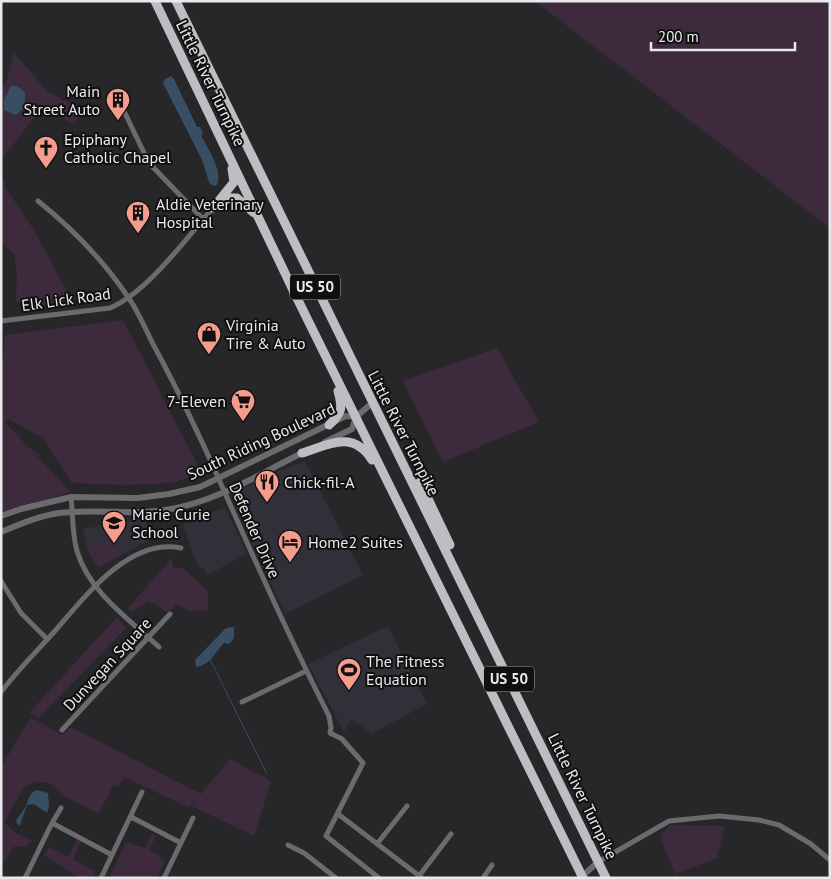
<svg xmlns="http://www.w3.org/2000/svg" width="831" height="879" viewBox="0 0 831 879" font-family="'PT Sans',sans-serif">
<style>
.built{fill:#313039}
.green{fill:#3d2a3c}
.water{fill:#384e62}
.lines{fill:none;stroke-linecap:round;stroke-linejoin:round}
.stream{stroke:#384e62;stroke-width:1}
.minor{stroke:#6b6b6d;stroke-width:5}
.tertiary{stroke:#6b6b6d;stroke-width:6}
.trunk{stroke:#bcbec1;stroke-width:9}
.labels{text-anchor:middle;stroke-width:4;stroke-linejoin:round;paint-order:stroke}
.shield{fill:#101011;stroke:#a9a9aa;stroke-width:1}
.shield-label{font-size:15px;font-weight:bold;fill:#eaeaec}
.street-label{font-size:16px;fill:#eaeaec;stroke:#101011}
.poi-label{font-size:16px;fill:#eaeaec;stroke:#101011;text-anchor:start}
</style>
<rect width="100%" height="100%" fill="#27272a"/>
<path class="built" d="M305 461 363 575 285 614 231 498 232 493 262 478Z
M225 507 247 554 207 575 204 569 198 566 191 549 183 524Z
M144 518 154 538 98 567 87 550 83 529Z
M388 626 427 704 371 734 352 719 344 732 308 664Z"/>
<path class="green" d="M535 1H830V228Z
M14 53 47 91 74 106 78 119 72 124 51 109 34 118 1 160V91L7 80Z
M1 174 7 190 34 230 72 301 29 306 16 301 17 274 14 254 1 242Z
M123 320 202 473 171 483 125 485 72 483 43 438 8 419 5 422 27 446 41 456H37L70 491 1 519V362L3 360 5 335Z
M497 348 539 422 443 462 403 381Z
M112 540 120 556 98 567 87 550Z
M172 558 173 568H183L208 591V610L189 611 175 604 173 609 167 612 149 601 132 612 128 608Z
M117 617 126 628 38 719 30 712Z
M31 717 62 735 71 727 201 794 230 759 271 781 254 836 192 806 198 798 188 807 124 777 119 787 114 784 99 813C80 805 63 798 50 783L34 781 24 788 4 822 15 833 32 840 27 846 13 847 1 867V767Z
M670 825 725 826 717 858 675 874 660 836Z
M152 834 156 836 149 850 161 856 160 859 165 862 157 878H114L110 876 126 842 145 848Z
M77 839 81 842 73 859 95 871 92 878H79L44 855 49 847 68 857Z"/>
<path class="water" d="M171 76 174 79 197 127H200L203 133 201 135C207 147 225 174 216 186L211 185 209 182 202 160 163 83 165 79Z
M11 86H17L25 92V107L16 115 4 110V100Z
M234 627V638L229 644 224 643C215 652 211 665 196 667L195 660 226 628Z
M37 790 48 793 49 807 47 813 34 804 27 805 20 825H18L16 821C19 816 23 811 26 806 29 799 29 793 37 790Z"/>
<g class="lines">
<path class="stream" d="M210 659 267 774"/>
<path class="minor" d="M121 105 149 163 203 219
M38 201C73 229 103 260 128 297 138 311 145 328 153 344 179 392 203 443 225 493 258 568 292 643 329 716L331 728 330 733 342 739 363 763 326 836 379 878
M1 321 110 308C147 293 186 238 213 208
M71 497C73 515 72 534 77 551 89 592 129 619 159 647
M1 581 21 613 47 639
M1 692C17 671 36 652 54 632 84 598 129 537 181 548
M242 702 306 671
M62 730 170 614
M61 808 52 823 112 855
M338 814 422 878
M131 817 181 843
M377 844 407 806
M288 845 304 853 336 878
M598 862 669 821 719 816 759 820 779 825 811 844 830 860
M419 876 451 834
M25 878 52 823
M101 878 142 792
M164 878 193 818
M483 878 492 865"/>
<path class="tertiary" d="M325 442 352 429 356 417 372 403
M1 516 21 509 71 497 138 498 169 494 200 487 346 416 356 417
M1 532C20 524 39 516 59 513 94 508 130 516 165 510 215 503 259 474 304 452
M580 878 598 862"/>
<path class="trunk" d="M155 1 294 292 583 878
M176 1 606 878
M220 203 229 198H237L254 213
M213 208 234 182 232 169
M329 425C342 413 343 409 338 391
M302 453C330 444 353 430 372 460
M420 482 450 545"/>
</g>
<defs>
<symbol id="building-pin" viewBox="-11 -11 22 30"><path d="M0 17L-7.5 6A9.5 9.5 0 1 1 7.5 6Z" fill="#f49d8d" stroke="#101011"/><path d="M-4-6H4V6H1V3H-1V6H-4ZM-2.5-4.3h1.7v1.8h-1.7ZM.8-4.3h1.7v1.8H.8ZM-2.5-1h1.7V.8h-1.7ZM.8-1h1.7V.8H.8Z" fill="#111"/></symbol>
<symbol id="church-pin" viewBox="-11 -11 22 30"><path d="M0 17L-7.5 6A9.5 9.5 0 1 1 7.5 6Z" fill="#f49d8d" stroke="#101011"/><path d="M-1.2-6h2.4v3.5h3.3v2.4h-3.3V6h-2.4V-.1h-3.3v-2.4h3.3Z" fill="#111"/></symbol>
<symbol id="shop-pin" viewBox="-11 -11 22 30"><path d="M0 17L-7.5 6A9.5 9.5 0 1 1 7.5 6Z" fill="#f49d8d" stroke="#101011"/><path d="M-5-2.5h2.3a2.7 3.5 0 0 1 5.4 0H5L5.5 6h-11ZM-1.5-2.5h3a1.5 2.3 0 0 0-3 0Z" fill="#111"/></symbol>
<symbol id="supermarket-pin" viewBox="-11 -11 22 30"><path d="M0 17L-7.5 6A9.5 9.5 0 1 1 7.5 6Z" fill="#f49d8d" stroke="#101011"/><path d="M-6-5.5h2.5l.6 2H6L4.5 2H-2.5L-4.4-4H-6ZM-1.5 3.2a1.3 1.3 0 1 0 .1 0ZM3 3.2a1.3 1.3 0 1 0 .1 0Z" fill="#111"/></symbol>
<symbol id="restaurant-pin" viewBox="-11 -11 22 30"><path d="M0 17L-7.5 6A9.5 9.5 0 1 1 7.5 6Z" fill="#f49d8d" stroke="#101011"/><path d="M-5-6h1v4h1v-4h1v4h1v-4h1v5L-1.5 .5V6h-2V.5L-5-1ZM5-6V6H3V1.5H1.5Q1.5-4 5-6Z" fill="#111"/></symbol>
<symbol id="school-pin" viewBox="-11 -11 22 30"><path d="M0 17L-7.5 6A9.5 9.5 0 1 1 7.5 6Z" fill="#f49d8d" stroke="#101011"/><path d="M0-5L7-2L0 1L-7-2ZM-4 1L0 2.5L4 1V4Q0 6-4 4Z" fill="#111"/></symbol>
<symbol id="hotel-pin" viewBox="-11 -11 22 30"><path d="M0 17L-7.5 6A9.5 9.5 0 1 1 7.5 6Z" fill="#f49d8d" stroke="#101011"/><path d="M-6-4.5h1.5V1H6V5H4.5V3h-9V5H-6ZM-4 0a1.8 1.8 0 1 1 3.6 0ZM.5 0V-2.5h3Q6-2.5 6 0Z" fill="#111"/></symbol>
<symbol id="stadium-pin" viewBox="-11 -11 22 30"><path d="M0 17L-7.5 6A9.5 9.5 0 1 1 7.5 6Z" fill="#f49d8d" stroke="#101011"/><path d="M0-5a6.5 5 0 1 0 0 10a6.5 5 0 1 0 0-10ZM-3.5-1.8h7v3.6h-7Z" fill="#111"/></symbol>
</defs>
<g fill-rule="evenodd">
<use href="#building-pin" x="104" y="86" width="28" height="38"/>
<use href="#church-pin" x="32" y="134" width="28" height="38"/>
<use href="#building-pin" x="124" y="199" width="28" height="38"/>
<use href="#shop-pin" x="195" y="320" width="28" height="38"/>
<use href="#supermarket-pin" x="229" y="387" width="28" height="38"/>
<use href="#restaurant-pin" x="253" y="468" width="28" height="38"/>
<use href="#school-pin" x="100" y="509" width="28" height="38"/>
<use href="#hotel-pin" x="276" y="528" width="28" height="38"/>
<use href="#stadium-pin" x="335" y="656" width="28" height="38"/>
</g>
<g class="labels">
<g class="shield">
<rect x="290" y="274.5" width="50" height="25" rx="4"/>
<rect x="484" y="666.5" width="50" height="25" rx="4"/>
</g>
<g class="shield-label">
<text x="315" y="292">US 50</text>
<text x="509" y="684">US 50</text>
</g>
<g class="street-label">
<text transform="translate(211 83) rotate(64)" y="6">Little River Turnpike</text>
<text transform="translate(66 299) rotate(-8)" y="6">Elk Lick Road</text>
<text transform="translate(404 433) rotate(63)" y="6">Little River Turnpike</text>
<text transform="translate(261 441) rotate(-25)" y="6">South Riding Boulevard</text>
<text transform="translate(255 530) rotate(66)" y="6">Defender Drive</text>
<text transform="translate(107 664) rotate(-47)" y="6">Dunvegan Square</text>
<text transform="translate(583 796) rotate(64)" y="6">Little River Turnpike</text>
</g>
<g class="poi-label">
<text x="100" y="97" text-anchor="end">Main<tspan x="100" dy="18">Street Auto</tspan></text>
<text x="64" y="145">Epiphany<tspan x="64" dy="18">Catholic Chapel</tspan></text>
<text x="156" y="210">Aldie Veterinary<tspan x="156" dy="18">Hospital</tspan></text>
<text x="226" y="331">Virginia<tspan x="226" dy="18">Tire &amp; Auto</tspan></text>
<text x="226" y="407" text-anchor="end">7-Eleven</text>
<text x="284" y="488">Chick-fil-A</text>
<text x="132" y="520">Marie Curie<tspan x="132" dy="18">School</tspan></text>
<text x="308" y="548">Home2 Suites</text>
<text x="366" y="667">The Fitness<tspan x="366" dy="18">Equation</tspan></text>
</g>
</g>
<rect width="831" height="879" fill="none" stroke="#eaeaec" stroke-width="5"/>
<path d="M651 42v8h144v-8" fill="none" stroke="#eaeaec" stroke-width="2.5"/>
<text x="658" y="42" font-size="15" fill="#eaeaec" stroke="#101011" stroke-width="4" paint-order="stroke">200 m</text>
</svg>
